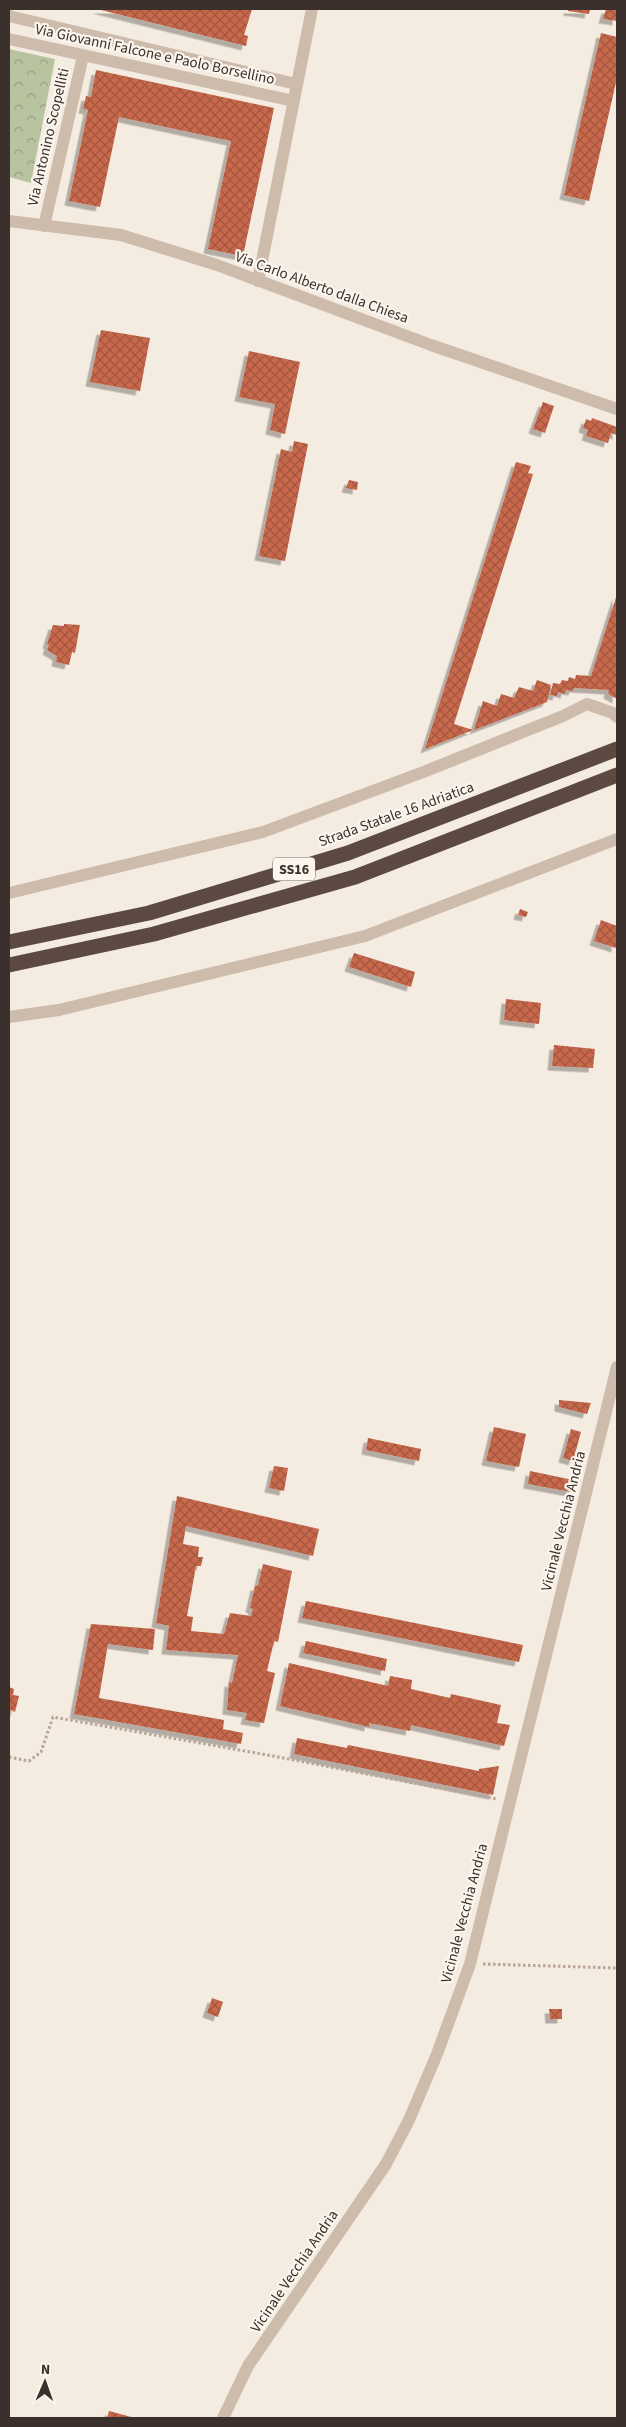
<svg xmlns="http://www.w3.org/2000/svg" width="626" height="2427" viewBox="0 0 626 2427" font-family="'Source Sans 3',sans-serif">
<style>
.forest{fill:url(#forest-crowns)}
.building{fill:url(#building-cross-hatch);filter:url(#shadow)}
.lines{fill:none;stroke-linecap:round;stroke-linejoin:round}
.path{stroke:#b9a596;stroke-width:3;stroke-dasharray:2.5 2.5;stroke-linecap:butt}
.minor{stroke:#cdbbac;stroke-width:12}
.highway{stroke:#5c4a42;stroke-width:15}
.labels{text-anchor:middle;stroke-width:4.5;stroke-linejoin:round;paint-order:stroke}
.shield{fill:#fbf5ee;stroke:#756b66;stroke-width:1}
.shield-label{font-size:14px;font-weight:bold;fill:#3b302b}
.street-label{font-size:15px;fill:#3b302b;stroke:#fbf5ee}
</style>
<defs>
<pattern id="forest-crowns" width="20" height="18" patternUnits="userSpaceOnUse" patternTransform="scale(1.25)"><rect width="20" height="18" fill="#b8c4a0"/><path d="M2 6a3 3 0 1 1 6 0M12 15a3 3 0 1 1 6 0" fill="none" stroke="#97a083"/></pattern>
<pattern id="building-cross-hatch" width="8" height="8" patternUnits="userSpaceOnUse" patternTransform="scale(1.25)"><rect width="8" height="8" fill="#c8694b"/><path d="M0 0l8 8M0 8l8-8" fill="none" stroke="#a4573f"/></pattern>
<filter id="shadow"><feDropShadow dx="-4.5" dy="4.5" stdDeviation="0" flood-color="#0004"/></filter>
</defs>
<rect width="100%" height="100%" fill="#f4ebe1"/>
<path class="forest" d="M9 49 55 59 31 183 9 177Z"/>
<path class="building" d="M97 9H252L244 35 248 36 246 46Z
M568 9H590L589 14 568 11Z
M606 9H617V21L603 19Z
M601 33 617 37V78L589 201 564 195Z
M96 70 274 108 243 256 208 249 231 141 119 117 100 207 69 201 88 110 83 109 86 96 91 97Z
M101 330 150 338 140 391 90 382Z
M249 351 300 362 285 434 270 430 275 404 239 397Z
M543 402 554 406 545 433 533 429Z
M592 418 617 427V435L611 433 608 443 586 436 588 430 583 428 586 419 591 421Z
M294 441 308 444 285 561 259 556 281 449 292 452Z
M516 462 531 466 528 473 533 474 454 724 473 730 425 749Z
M349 480 358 482 357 490 346 488Z
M617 594V699L608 694 609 690 574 688 573 691 566 690 565 694 558 692 557 696 550 695 553 683 560 684 562 680 568 681 569 677 575 679 576 675 591 676Z
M64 624 80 625 75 653 72 652 69 665 56 662 57 656 47 650 49 645 47 644 53 625 64 626Z
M537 680 551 685 547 702 474 730 483 701 497 706 501 694 514 698 519 687 533 691Z
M520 909 528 912 526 917 518 915Z
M601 920 617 926 616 948 594 941Z
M354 953 415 972 411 987 349 967Z
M506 999 541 1003 539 1024 504 1020Z
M554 1045 595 1049 593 1068 552 1066Z
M559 1400 591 1403 587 1414 559 1407Z
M494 1427 526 1434 519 1467 486 1461Z
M571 1429 581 1432 573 1461 563 1458Z
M368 1438 421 1449 419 1461 366 1450Z
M274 1466 288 1468 284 1491 269 1488Z
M530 1471 573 1480 571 1492 528 1484Z
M177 1496 319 1529 313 1556 186 1526 183 1544 199 1547 198 1557H203L201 1566H196L187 1616 193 1617 191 1631 224 1634 230 1613 251 1616 253 1609 250 1608 255 1586H258L263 1564 292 1571 278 1642 274 1641 267 1671 275 1673 264 1723 245 1720 247 1713 227 1710 229 1682 232 1683 238 1655 166 1650 169 1626 156 1623Z
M306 1601 523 1645 519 1662 302 1618Z
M91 1624 155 1629 153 1650 108 1644 99 1698 224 1720 223 1729 243 1733 241 1744 74 1714Z
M306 1641 387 1659 385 1671 303 1653Z
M289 1663 388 1686 390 1676 412 1680 411 1689 450 1698 451 1694 501 1705 497 1723 510 1725 504 1746 411 1725 410 1731 369 1723V1727L280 1706Z
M9 1687 14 1689 13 1695 19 1696 15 1712 9 1709Z
M297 1738 347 1748 348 1745 479 1771V1769L499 1766 493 1795 294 1754Z
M212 1998 223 2002 218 2017 207 2013Z
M549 2009H562V2019H550Z
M109 2411 135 2418H107Z"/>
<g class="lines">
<path class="path" d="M9 1757 29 1761 41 1752 53 1717 273 1756 497 1799
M483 1964 617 1968"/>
<path class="minor" d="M9 16 296 84
M9 39 294 101
M9 221 121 235 217 265 431 345 617 409
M44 226 83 56
M258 281 312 9
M9 893 263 832 426 771 563 716 587 704 613 713 617 717
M9 1017 59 1010 365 936 617 839
M223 2418 248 2366 386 2164 409 2120 437 2054 470 1964 617 1367"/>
<path class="highway" d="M9 942 149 913 348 853 617 749
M9 965 154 934 355 877 617 775"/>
</g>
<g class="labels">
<rect class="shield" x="273" y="857.5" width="42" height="23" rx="4"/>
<g class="shield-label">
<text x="294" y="874">SS16</text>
</g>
<g class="street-label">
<text transform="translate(155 54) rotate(12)" y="5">Via Giovanni Falcone e Paolo Borsellino</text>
<text transform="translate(48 137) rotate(-77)" y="5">Via Antonino Scopelliti</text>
<text transform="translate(322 287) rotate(20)" y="5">Via Carlo Alberto dalla Chiesa</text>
<text transform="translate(396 814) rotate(-20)" y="5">Strada Statale 16 Adriatica</text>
<text transform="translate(563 1521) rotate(-76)" y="5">Vicinale Vecchia Andria</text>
<text transform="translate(464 1913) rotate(-75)" y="5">Vicinale Vecchia Andria</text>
<text transform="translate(294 2271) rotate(-56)" y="5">Vicinale Vecchia Andria</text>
</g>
</g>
<rect width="626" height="2427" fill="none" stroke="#3b302b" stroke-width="20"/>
<g transform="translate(45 2382) rotate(2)" stroke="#fbf5ee" stroke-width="4" paint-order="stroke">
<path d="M0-4L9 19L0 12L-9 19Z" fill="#3b302b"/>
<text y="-8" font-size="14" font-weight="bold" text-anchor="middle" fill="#3b302b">N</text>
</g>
</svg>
